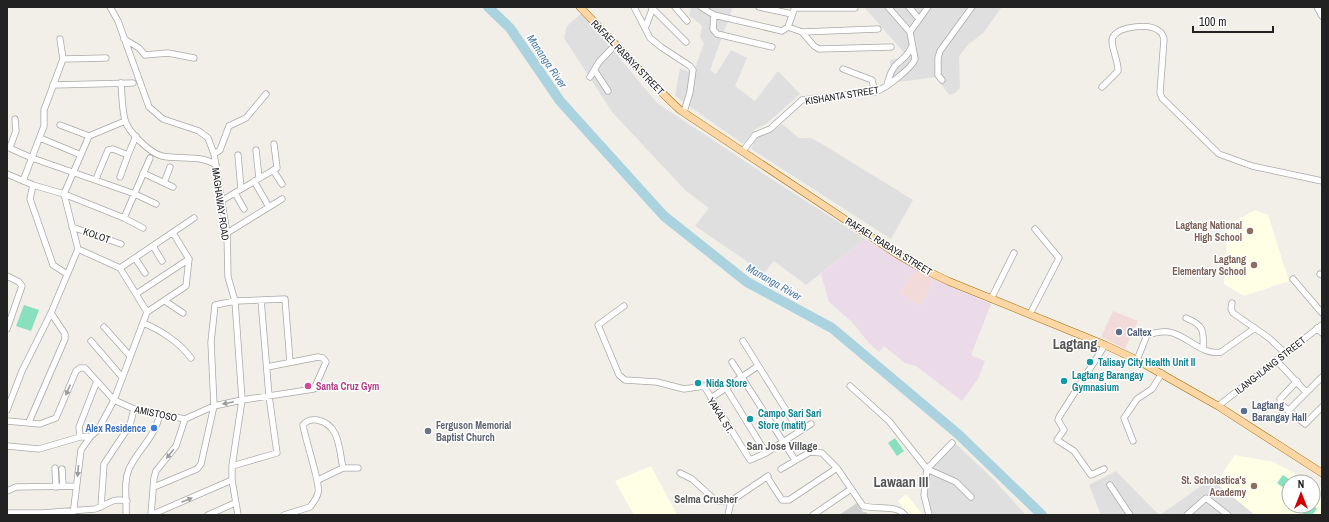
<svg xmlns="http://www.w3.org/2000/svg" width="1329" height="522" viewBox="0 0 1329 522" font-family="'Archivo Narrow',sans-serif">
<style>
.residential{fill:#e0dfdf}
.commercial{fill:#f2dad9}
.industrial{fill:#ebdbe8}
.education{fill:#ffffe5}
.religious{fill:#d0d0d0}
.pitch{fill:#88e0be}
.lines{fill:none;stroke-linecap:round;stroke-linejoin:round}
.river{stroke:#aad3df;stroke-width:10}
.minor-casing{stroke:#a9a9a9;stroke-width:7}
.major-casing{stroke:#a06b00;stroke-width:8}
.minor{stroke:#fff;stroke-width:5.5}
.major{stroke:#fcd6a4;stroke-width:7}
.oneway{fill:#9c9c9c}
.education-dot{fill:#8d6e63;stroke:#fff;stroke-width:1.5}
.service-dot{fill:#5c6f8a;stroke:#fff;stroke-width:1.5}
.culture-dot{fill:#0f9aa8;stroke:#fff;stroke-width:1.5}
.hotel-dot{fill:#d1479c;stroke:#fff;stroke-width:1.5}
.shop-dot{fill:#3f7fe0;stroke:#fff;stroke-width:1.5}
.worship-dot{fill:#6b7280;stroke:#fff;stroke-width:1.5}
.labels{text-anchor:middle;stroke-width:3;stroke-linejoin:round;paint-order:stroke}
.street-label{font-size:10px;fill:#222;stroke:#fff}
.education-label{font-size:10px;font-weight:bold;fill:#785e54;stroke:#fff;text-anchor:end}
.service-label{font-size:10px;font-weight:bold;fill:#4e5e75;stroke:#fff;text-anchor:start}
.culture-label{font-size:10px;font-weight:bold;fill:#0d838f;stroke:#fff;text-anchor:start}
.hotel-label{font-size:10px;font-weight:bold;fill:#b23c85;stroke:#fff;text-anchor:start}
.worship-label{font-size:10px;font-weight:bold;fill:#5b616d;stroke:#fff;text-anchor:start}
.shop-label{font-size:10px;font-weight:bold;fill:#366cbe;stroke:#fff;text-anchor:end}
.water-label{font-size:11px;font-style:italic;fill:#4a7aab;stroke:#fff}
.neighbourhood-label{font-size:11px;font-weight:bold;fill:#555;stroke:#fff}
.district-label{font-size:14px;font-weight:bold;fill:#555;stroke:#fff}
</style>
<rect width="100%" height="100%" fill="#f2efe9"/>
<path class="residential" d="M691 7H733L710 70 716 74 731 50 747 58 735 86 755 101 778 71 800 94 766 124 755 129 743 144 675 96 680 68 693 74 704 43 700 37 702 26 689 15Z
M864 7H1002L984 32 967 46 959 56 960 88 955 93 949 95 936 77 891 83 890 60 908 57Z
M582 13 657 103 773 180 865 239 806 285 774 261 764 273 695 226 709 208 686 191 612 112 564 38 567 26Z
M782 124 799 138H811L822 144 913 200 891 239 751 149 756 138 773 131Z
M955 443 993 479 1026 515H931L926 494 931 469Z
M1116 471 1159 515H1101L1089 485Z
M1211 479 1255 515H1160Z"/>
<path class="commercial" d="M916 270 934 279 921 306 899 293Z
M1113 311 1138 321 1125 349 1101 337Z"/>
<path class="industrial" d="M865 239 916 270 899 293 921 306 934 279 991 304 971 355 985 361 978 379 962 401 916 366 905 363 884 346 879 352 868 342 852 322 829 302 821 274Z"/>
<path class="education" d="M1255 210 1268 215 1289 281 1244 296 1224 284 1228 225Z
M1235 455 1273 462 1312 482H1289V506H1313V483L1322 488V515H1255L1216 483Z
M651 466 677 515H634L615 481Z
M906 494 923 515H909L898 501Z"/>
<path class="religious" d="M857 503 863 512H866L869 515H839Z"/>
<path class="pitch" d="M24 305 39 310 31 331 16 326Z
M895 438 904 451 897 456 888 443Z
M1283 475 1293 482H1289V492L1277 483Z
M1313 505 1317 509 1312 515H1305L1294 506Z"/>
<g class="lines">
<path class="river" d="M488 7 510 28 560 101 664 216 747 282 832 328 958 434 1042 515"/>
<defs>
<path id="minor" d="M110 7 118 21 149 107 163 119 199 131 208 138 214 154 227 233 228 277 235 301 242 400 232 466V480L238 515
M634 7 650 38 661 47 690 66 693 70 690 92 684 112
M675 7 687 21
M701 7 714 15 782 31 788 27 795 7
M759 7 792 14
M909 7 919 19
M1317 7 1322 16
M652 8 686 42
M795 8H855
M714 15 713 29 717 34 772 47
M646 26 653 7
M788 27 802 32 878 29
M802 32 814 46 819 49 891 47
M910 32 928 7
M60 39 63 59
M124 39 139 48 145 55 168 53 194 58
M843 69 872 80 875 92
M595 71 608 91
M590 77 599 62 616 44
M942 80 938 75V58L940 51 972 7
M121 83C122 95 122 109 125 120 128 132 150 153 162 156 180 160 199 154 216 165
M53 85 133 83
M887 85C889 78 890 72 895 66 901 59 908 57 912 46
M1102 87 1118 71C1119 62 1109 43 1113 37 1119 26 1150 23 1159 31 1162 32 1163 36 1164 39L1160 93 1162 98 1219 154 1252 166 1322 181
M60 125 89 136
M40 138 81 155
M7 147 32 158 135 194 156 204
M10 147 16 131 15 119
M256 150 259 178
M743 151 755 135 770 129 802 100 877 91C886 88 912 68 915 59L910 32 888 7
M214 154 220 150 229 126 246 118 266 94
M238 155 241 189
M273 170 282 184
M143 173 173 187
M7 174 33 185 64 194 124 218 143 228
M120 177 128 155
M96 179 108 150 113 149 128 155 136 136
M23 181 44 126V110L63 59 106 58
M254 181 269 207
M164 183 170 167
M33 185 30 199 53 265 67 274
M235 193 244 209
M221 201 277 168 274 144
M124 218 150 158
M72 227 121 244
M227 233 282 199
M153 246 162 261
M78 249 120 268 147 312
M135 258 145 273
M120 268 194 218
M1320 274 1322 275
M7 276 19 282 22 286 7 329
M1293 279 1322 313
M136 294 189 259
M991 299 1014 253
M165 301 183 313
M1232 303 1231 309 1233 313 1269 338 1285 353
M624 306 598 325 619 375 625 380 657 382 684 389 704 386 750 460 766 453 811 424
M1030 314 1059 258 1035 229
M1186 318C1204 325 1204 331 1203 349
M143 323C161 330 180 343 191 358
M104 327 130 356
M1317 328 1322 333
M91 341 122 377
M743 341 799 431
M1137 360 1147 335C1154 333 1161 331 1169 332 1187 335 1202 356 1221 352L1255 328
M1276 360 1306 392
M732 362 795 460
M1297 381 1280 399 1281 404 1305 424 1322 407
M850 386 889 421 927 469 956 482 971 497
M726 388 766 453
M711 398 758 366
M1218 406 1322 325
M7 410 22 371 51 313 78 249 64 194 89 136 125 121
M1288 411 1322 377
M7 421 40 424 56 418 76 371 80 368H85L114 400 134 409 185 419 214 406 242 400 314 389 326 362 323 358 318 357 267 367
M29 422 65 339V334L51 313
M80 437 79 427 97 381
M1133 441 1124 418 1137 399 1152 389 1162 373
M7 446 39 449 80 437 91 436
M232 466 277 453 269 396 261 300
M55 468 56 487
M62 469 63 486
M781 469 810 452 822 453 837 468 863 506C877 510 895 504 905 515
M1104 469 1091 475 1074 451 1057 440 1064 430 1058 420 1059 417 1105 345
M680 473 692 479 716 501H731L768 476
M767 477 782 500H789L837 468
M318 480 343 468H358
M1110 485 1130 515
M154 487 197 469 201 464 214 406 211 342 215 305 235 301 285 299 290 362
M7 491 16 487 76 486
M101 507 104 464 130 425 134 409
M7 513H42L95 509C109 505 110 497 127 501
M73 515 81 450 91 436 98 430 114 400 147 312 186 286 189 259 173 233
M126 515C127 500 123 483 129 469 139 448 153 440 160 415
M151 515 154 478 156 471 176 446 185 419
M151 515 232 480
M208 515 235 503
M284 515 310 507C313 503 317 498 318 493 321 485 305 439 303 425 307 420 311 419 317 420 340 424 339 450 343 468
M728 515 731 501
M813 515 851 489
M929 515 924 495 927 469 952 443
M1187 515 1206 498 1228 515"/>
<path id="major" d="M580 7C613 41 644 77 680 110L897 254 921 268 948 281 1105 345 1137 360 1218 406 1322 473"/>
</defs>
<use href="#minor" class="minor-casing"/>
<use href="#major" class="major-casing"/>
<use href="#minor" class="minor"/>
<use href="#major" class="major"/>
</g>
<defs><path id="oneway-solid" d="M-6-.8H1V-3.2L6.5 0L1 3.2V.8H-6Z"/></defs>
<g class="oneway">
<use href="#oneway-solid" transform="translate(68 390) rotate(113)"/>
<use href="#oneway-solid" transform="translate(228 403) rotate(168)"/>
<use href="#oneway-solid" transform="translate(170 454) rotate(129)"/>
<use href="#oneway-solid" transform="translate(78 471) rotate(95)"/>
<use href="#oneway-solid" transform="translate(187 500) rotate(-23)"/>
</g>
<g class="education-dot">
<circle cx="1250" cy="231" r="4"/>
<circle cx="1254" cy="265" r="4"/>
<circle cx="1254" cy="486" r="4"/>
</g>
<g class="service-dot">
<circle cx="1119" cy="332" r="4"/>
<circle cx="1244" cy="411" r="4"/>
</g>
<g class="culture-dot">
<circle cx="1090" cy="362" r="4"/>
<circle cx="1064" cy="381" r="4"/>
<circle cx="698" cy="383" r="4"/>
<circle cx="750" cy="419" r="4"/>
</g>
<circle class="hotel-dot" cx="308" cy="386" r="4"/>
<circle class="shop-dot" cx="154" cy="428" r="4"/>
<circle class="worship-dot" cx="428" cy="431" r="4"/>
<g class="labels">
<g class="street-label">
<text transform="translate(628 57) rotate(46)" y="4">RAFAEL RABAYA STREET</text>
<text transform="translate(842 95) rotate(-9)" y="4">KISHANTA STREET</text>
<text transform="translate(221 204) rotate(82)" y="4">MAGHAWAY ROAD</text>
<text transform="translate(97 235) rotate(19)" y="4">KOLOT</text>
<text transform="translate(889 246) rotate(32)" y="4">RAFAEL RABAYA STREET</text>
<text transform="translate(1270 365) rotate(-38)" y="4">ILANG-ILANG STREET</text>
<text transform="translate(156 413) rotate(12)" y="4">AMISTOSO</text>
<text transform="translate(721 415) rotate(58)" y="4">YAKAL ST.</text>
</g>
<g class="education-label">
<text x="1242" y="229">Lagtang National<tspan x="1242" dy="12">High School</tspan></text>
<text x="1246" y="263">Lagtang<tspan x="1246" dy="12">Elementary School</tspan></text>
<text x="1246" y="484">St. Scholastica's<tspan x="1246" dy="12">Academy</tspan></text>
</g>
<g class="service-label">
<text x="1127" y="336">Caltex</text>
<text x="1252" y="409">Lagtang<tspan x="1252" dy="12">Barangay Hall</tspan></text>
</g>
<g class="culture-label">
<text x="1098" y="366">Talisay City Health Unit II</text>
<text x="1072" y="379">Lagtang Barangay<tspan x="1072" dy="12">Gymnasium</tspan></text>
<text x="706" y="387">Nida Store</text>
<text x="758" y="417">Campo Sari Sari<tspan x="758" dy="12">Store (matit)</tspan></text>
</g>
<g class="hotel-label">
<text x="316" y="390">Santa Cruz Gym</text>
</g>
<g class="worship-label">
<text x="436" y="429">Ferguson Memorial<tspan x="436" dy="12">Baptist Church</tspan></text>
</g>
<g class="shop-label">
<text x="146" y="432">Alex Residence</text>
</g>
<g class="water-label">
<text transform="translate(547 61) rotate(56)" y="4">Mananga River</text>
<text transform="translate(774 282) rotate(30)" y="4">Mananga River</text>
</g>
<g class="neighbourhood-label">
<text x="782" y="450">San Jose Village</text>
<text x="706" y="503">Selma Crusher</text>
</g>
<g class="district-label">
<text x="1075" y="349">Lagtang</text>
<text x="901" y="487">Lawaan III</text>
</g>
</g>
<rect width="1329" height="522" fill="none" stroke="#222222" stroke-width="16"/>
<g transform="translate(1301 494)"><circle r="19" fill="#ffffff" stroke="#a7a7a7"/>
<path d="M0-3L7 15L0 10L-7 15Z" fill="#d40000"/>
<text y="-6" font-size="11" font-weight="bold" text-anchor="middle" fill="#222222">N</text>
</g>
<path d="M1193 26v6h80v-6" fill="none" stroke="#222222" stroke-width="2"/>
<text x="1199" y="26" font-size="12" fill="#222222" stroke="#ffffff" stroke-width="3" paint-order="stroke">100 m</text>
</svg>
